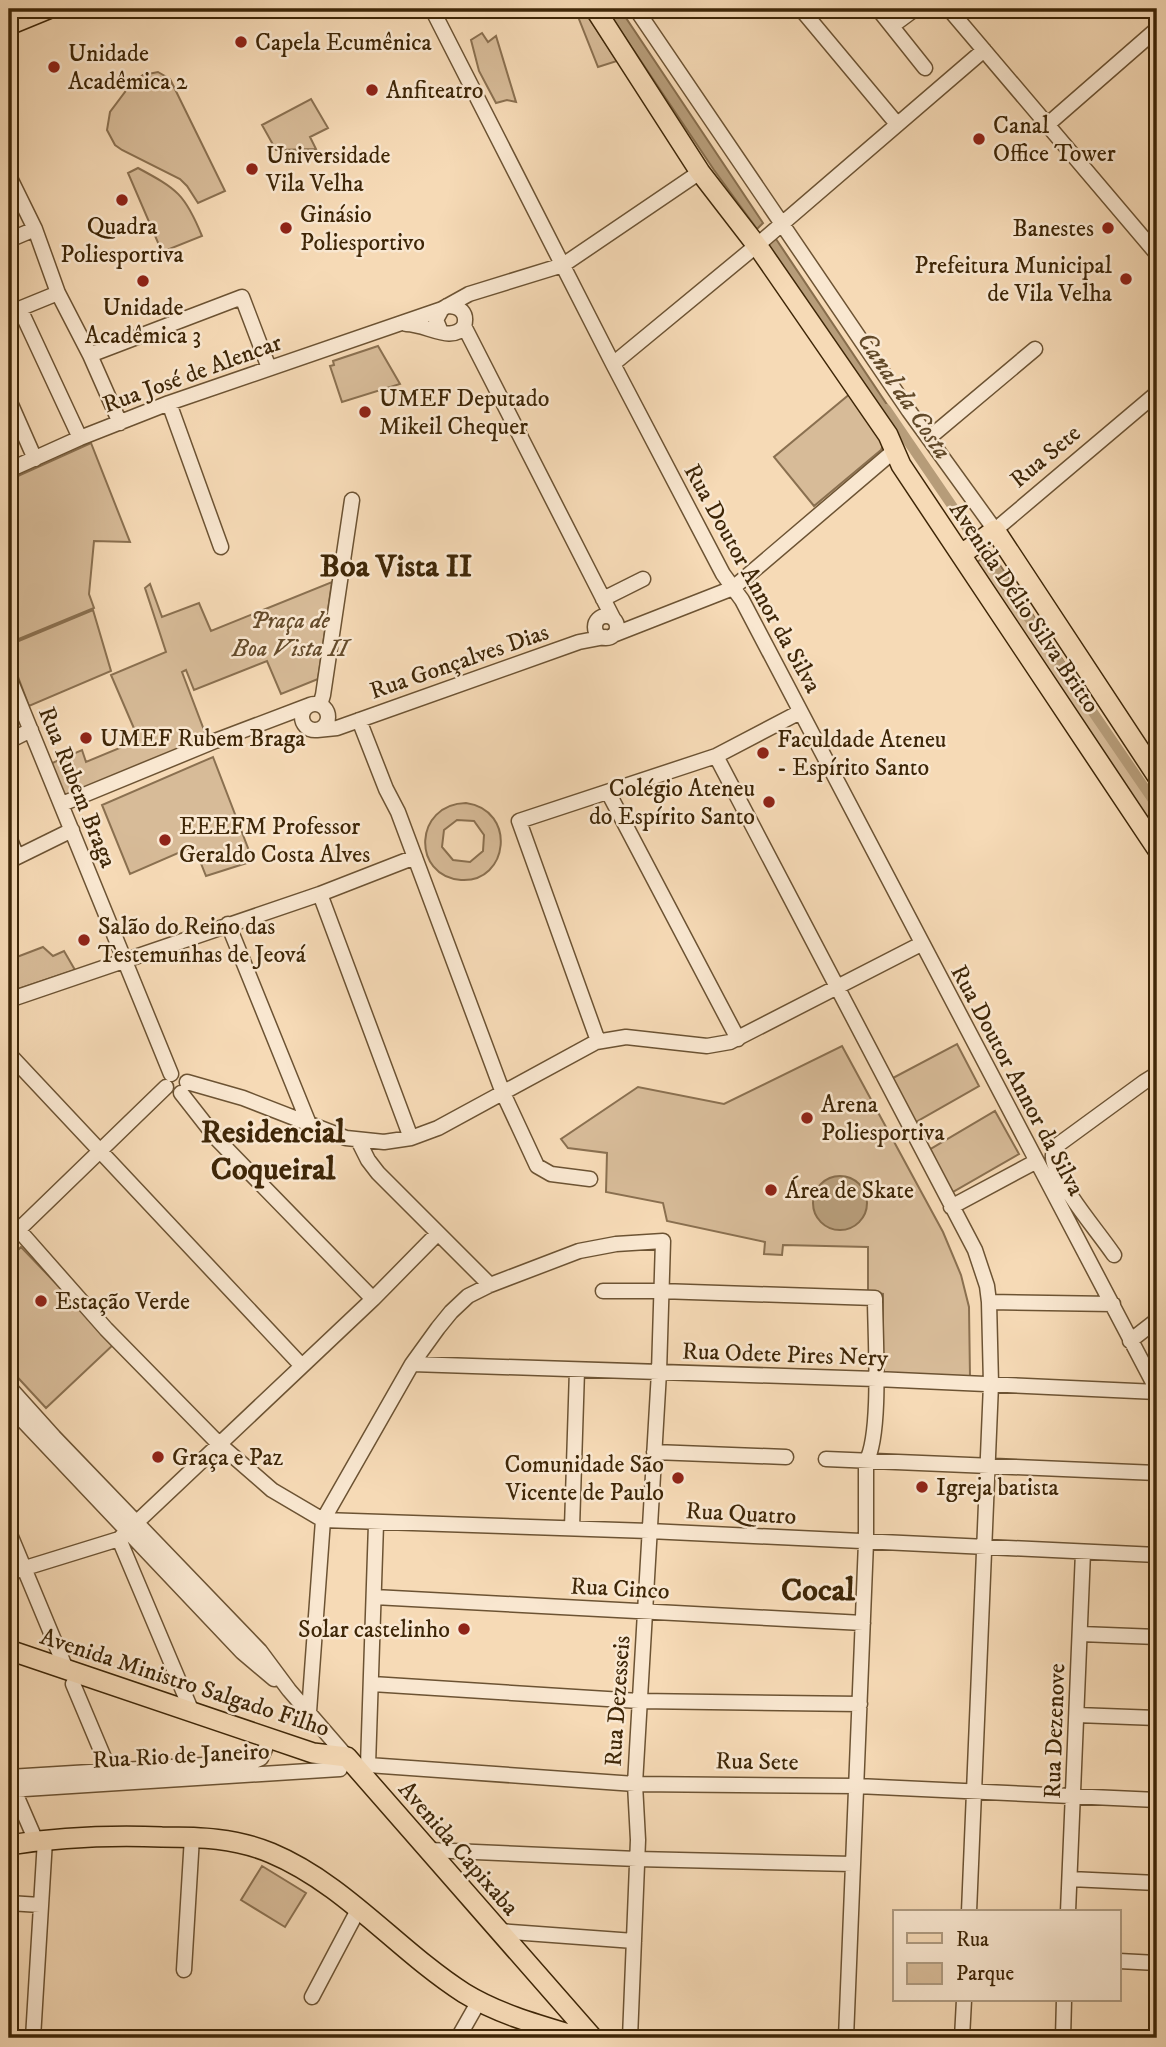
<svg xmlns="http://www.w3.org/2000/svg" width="1166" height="2047" viewBox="0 0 1166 2047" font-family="'IM FELL DW Pica',serif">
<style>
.green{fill:#d7bb98;stroke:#8a7050;stroke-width:2;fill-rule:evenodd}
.water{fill:#b79d7a;stroke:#876d4c;stroke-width:2}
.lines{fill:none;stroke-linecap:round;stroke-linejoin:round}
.canal{stroke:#b79d7a;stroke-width:10}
.minor-casing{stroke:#6c5333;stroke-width:17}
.major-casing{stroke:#3e2607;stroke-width:22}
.minor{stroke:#f9e7d0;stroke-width:14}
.major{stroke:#f6dab6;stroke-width:19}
.poi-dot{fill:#8f2418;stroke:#f9e7d0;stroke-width:2.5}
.labels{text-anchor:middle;stroke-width:5;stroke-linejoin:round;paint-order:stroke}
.poi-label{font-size:24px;fill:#3e2607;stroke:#f9e7d0;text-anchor:start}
.street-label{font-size:24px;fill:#3e2607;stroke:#f9e7d0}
.park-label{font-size:24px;font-style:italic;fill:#644b2b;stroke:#f9e7d0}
.water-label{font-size:26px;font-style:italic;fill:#624a2a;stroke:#f9e7d0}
.district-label{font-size:32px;font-weight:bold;fill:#3e2607;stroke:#f9e7d0}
</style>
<rect width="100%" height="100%" fill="#f6dab6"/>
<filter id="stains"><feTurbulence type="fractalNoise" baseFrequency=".00286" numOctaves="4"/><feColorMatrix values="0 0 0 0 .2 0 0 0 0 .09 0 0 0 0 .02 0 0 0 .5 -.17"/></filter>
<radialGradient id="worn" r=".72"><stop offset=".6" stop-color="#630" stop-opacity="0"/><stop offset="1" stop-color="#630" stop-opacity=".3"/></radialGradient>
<path class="green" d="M575 9H583L617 61 598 67Z
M482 33 488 42 496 36 516 102 507 100 496 103 479 71 471 40Z
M158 72 170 79 225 191 198 203 187 186 180 179 122 150 115 145 107 130 110 112 131 84 143 75Z
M311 99 328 128 310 137 316 149 276 150 262 125Z
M138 168C177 189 185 194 202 236L162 252 128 173Z
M378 346 400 384 342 402 330 366 334 365 333 361Z
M851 393 883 445 881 450 814 506 774 457Z
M91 443 130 542 94 541 89 594 94 608 9 643V480Z
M992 553 1157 803V832L975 563Z
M332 582 318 679 281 694 267 661 194 690 186 670 182 672 207 738 65 798 50 764 82 750 86 762 139 740 111 675 166 652 145 588 150 584 162 617 199 603 211 631Z
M93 610 111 671 29 706 9 653V645Z
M213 757 253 861 206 876 194 846 130 874 102 805Z
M466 803C517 810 509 883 461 880 411 876 414 804 466 803ZM457 820 474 821 484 835 483 851 470 862 453 860 442 847 444 830Z
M43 947 53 956 64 951 75 970 9 992V960Z
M957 1044 979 1086 914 1123 891 1079Z
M842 1046 943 1232 961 1275 969 1307 970 1377 883 1374V1294L868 1292V1247L783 1245 782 1255 764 1254 765 1242 667 1221 663 1203 606 1192 607 1153 568 1148 561 1139 638 1087 724 1104Z
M995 1111 1019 1154 951 1193 929 1150Z
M21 1247 114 1344 46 1408 9 1368V1259Z
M262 1866 306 1893 285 1927 241 1900Z"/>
<path class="water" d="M606 9H620L763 223 757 229 714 170Z
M774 236 896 418 890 422 766 243Z
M813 1203a27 27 0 1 1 54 0a27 27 0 1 1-54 0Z"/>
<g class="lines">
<path class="canal" d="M886 409 1157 806"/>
<defs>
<path id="minor" d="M432 9 613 364 723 574 742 600 1157 1390
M636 9 909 411 995 530 1157 393
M801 9 897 124
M878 9 925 68
M949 9 1157 254
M892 26 915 9
M1047 125 1157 29
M9 176 35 229 58 293 90 355 120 423
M9 240 35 229
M20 309 80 438
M9 313 58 293
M406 324C427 324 452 344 464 326 468 313 460 306 447 306
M464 326 613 618
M441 332 436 320 442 309 469 294 563 265 700 172
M90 355 242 297 269 368
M613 364 762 241 984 50
M9 400 35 459
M169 403 221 547
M929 438 1035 349
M9 470 80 438 169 403 442 309
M603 599 643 579
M595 627a11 11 0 1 1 22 0a11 11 0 1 1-22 0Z
M613 635 733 588 895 450
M9 677 171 1074
M302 717a13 13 0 1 1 26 0a13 13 0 1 1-26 0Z
M320 705 323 695 352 500
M359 720 386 789 398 812 503 1093 537 1166 551 1174 590 1179
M317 730 337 728 579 642 605 637
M9 741 31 730
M716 756 975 1250 987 1286 989 1302 991 1384 969 1912
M608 792 738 1039
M62 804 215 741 310 705
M9 837 17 857
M9 861 72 830
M320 894 411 1138
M228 924 309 1124
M9 1000 320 894 415 857
M598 1041 519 821 716 756 800 712
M9 1054 301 1365
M187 1082 243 1098 346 1138 384 1142 411 1138 438 1128 596 1042 626 1037 707 1046 730 1042 921 944
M181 1093 217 1139 373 1299
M358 1140 368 1160 378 1173 490 1285
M951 1207 1035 1162
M9 1219 106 1329 218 1443 272 1490 323 1520 649 1531 1157 1555
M9 1239 166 1087
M1114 1255C1094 1226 1066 1196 1054 1163 1052 1157 1053 1153 1055 1147L1144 1082 1157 1074
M603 1291H660L875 1298C875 1334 882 1434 866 1462V1542L846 2038
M989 1302 1113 1304
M1130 1341 1157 1320
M412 1364 876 1379 1157 1392
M9 1387 54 1437 260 1651 289 1690 347 1757
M9 1406 242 1652 274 1679
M654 1452 786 1457
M826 1459 1157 1473
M572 1528 577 1370
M9 1532 66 1669
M119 1539 192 1712
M9 1573 119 1539 373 1299 437 1234
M374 1597 863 1623
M1081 1634 1157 1637
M73 1684 113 1779
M372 1684 639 1701 860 1704
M309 1712 323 1520 412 1364 438 1328 451 1312 468 1296 490 1285 579 1251 616 1244 663 1241 659 1372 635 1784 638 1840 630 2038
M1077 1715 1157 1718
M368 1765 376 1524
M356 1768 368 1765 635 1784 857 1786 1157 1800
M9 1777 252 1762 261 1758 265 1749
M10 1781 36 1841
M9 1790 340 1769
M429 1850 637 1859 853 1864
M1070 1879 1157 1883
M9 1903 40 1905
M1068 1912 1083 1552
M499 1931 634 1941
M1119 1961 1157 1963
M184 1970 192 1837
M312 1997 358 1910
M33 2038 45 1840
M458 2038 479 2001
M962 2038 964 2000
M1063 2038 1064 2000"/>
<path id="major" d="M595 9 700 172 761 251 888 435 901 465 1157 849
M9 25 48 9
M962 554 995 530 1157 776
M9 1650 313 1753 347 1757 593 2038
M9 1845C60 1837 110 1835 162 1837 200 1837 235 1838 271 1853 345 1884 397 1950 464 1993 500 2015 542 2026 582 2038"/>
</defs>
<use href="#minor" class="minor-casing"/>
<use href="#major" class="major-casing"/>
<use href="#minor" class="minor"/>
<use href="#major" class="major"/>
</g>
<g class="poi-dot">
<circle cx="241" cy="42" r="7"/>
<circle cx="54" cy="67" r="7"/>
<circle cx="372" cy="90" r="7"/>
<circle cx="979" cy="139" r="7"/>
<circle cx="252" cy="169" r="7"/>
<circle cx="122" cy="200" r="7"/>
<circle cx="286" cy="228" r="7"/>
<circle cx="1108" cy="228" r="7"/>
<circle cx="1126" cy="279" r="7"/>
<circle cx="143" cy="281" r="7"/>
<circle cx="365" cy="412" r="7"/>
<circle cx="86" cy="738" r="7"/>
<circle cx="763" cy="753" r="7"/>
<circle cx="769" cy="802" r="7"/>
<circle cx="165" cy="840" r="7"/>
<circle cx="84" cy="940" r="7"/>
<circle cx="807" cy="1118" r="7"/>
<circle cx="771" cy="1190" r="7"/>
<circle cx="41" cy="1301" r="7"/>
<circle cx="158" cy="1457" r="7"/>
<circle cx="678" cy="1478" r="7"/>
<circle cx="922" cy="1487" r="7"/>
<circle cx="464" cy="1629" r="7"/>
</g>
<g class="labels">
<g class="poi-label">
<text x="255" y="50">Capela Ecumênica</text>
<text x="68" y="61">Unidade<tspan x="68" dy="28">Acadêmica 2</tspan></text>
<text x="386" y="98">Anfiteatro</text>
<text x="993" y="133">Canal<tspan x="993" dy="28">Office Tower</tspan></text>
<text x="266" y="163">Universidade<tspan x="266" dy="28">Vila Velha</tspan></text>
<text x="300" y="222">Ginásio<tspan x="300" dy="28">Poliesportivo</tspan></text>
<text x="122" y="234" text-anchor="middle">Quadra<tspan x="122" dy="28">Poliesportiva</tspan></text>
<text x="1094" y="236" text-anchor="end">Banestes</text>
<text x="1112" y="273" text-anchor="end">Prefeitura Municipal<tspan x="1112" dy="28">de Vila Velha</tspan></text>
<text x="143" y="315" text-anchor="middle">Unidade<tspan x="143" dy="28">Acadêmica 3</tspan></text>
<text x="379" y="406">UMEF Deputado<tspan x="379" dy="28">Mikeil Chequer</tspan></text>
<text x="100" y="746">UMEF Rubem Braga</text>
<text x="777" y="747">Faculdade Ateneu<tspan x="777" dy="28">- Espírito Santo</tspan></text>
<text x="755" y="796" text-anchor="end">Colégio Ateneu<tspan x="755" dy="28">do Espírito Santo</tspan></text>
<text x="179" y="834">EEEFM Professor<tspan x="179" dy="28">Geraldo Costa Alves</tspan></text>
<text x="98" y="934">Salão do Reino das<tspan x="98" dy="28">Testemunhas de Jeová</tspan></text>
<text x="821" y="1112">Arena<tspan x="821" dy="28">Poliesportiva</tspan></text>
<text x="785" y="1198">Área de Skate</text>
<text x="55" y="1309">Estação Verde</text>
<text x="172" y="1465">Graça e Paz</text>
<text x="664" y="1472" text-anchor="end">Comunidade São<tspan x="664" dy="28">Vicente de Paulo</tspan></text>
<text x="936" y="1495">Igreja batista</text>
<text x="450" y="1637" text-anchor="end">Solar castelinho</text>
</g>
<g class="street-label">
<text transform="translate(192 373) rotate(-20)" y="8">Rua José de Alencar</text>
<text transform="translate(1045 456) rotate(-40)" y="8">Rua Sete</text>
<text transform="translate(753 578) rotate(61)" y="8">Rua Doutor Annor da Silva</text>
<text transform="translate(1025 607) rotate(56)" y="8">Avenida Délio Silva Britto</text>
<text transform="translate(459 661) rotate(-19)" y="8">Rua Gonçalves Dias</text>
<text transform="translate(78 787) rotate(68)" y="8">Rua Rubem Braga</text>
<text transform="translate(1018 1080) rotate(62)" y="8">Rua Doutor Annor da Silva</text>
<text transform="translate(785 1354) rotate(2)" y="8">Rua Odete Pires Nery</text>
<text transform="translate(741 1513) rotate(3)" y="8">Rua Quatro</text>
<text transform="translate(620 1588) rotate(3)" y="8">Rua Cinco</text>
<text transform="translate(185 1682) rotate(18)" y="8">Avenida Ministro Salgado Filho</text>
<text transform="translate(617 1701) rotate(-86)" y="8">Rua Dezesseis</text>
<text transform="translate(1054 1731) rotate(-88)" y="8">Rua Dezenove</text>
<text transform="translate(181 1755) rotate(-3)" y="8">Rua Rio de Janeiro</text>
<text transform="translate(757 1761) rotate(1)" y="8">Rua Sete</text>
<text transform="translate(459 1848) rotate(49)" y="8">Avenida Capixaba</text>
</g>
<g class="park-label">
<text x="290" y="628">Praça de<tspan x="290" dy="28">Boa Vista II</tspan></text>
</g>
<g class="water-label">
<text transform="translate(905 395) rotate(56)" y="9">Canal da Costa</text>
</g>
<g class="district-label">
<text x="396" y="576">Boa Vista II</text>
<text x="273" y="1142">Residencial<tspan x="273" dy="37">Coqueiral</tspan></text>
<text x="818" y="1600">Cocal</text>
</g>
</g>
<rect width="1166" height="2047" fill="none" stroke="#f6dab6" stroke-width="35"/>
<rect x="10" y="10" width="1145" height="2026" fill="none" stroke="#3e2607" stroke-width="3.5"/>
<rect x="18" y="18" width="1131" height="2012" fill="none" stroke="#3e2607" stroke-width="2"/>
<rect x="893" y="1910" width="228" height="91" fill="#f9e7d0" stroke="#ae9a80" stroke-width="2"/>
<rect x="907" y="1933" width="35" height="10" fill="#f6dab6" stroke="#ae9a80" stroke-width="2"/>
<text x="956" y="1946" font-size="21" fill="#3e2607">Rua</text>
<rect x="907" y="1963" width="35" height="21" fill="#d7bb98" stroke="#ae9a80" stroke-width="2"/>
<text x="956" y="1980" font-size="21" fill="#3e2607">Parque</text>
<rect width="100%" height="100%" filter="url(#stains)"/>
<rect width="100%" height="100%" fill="url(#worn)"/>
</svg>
